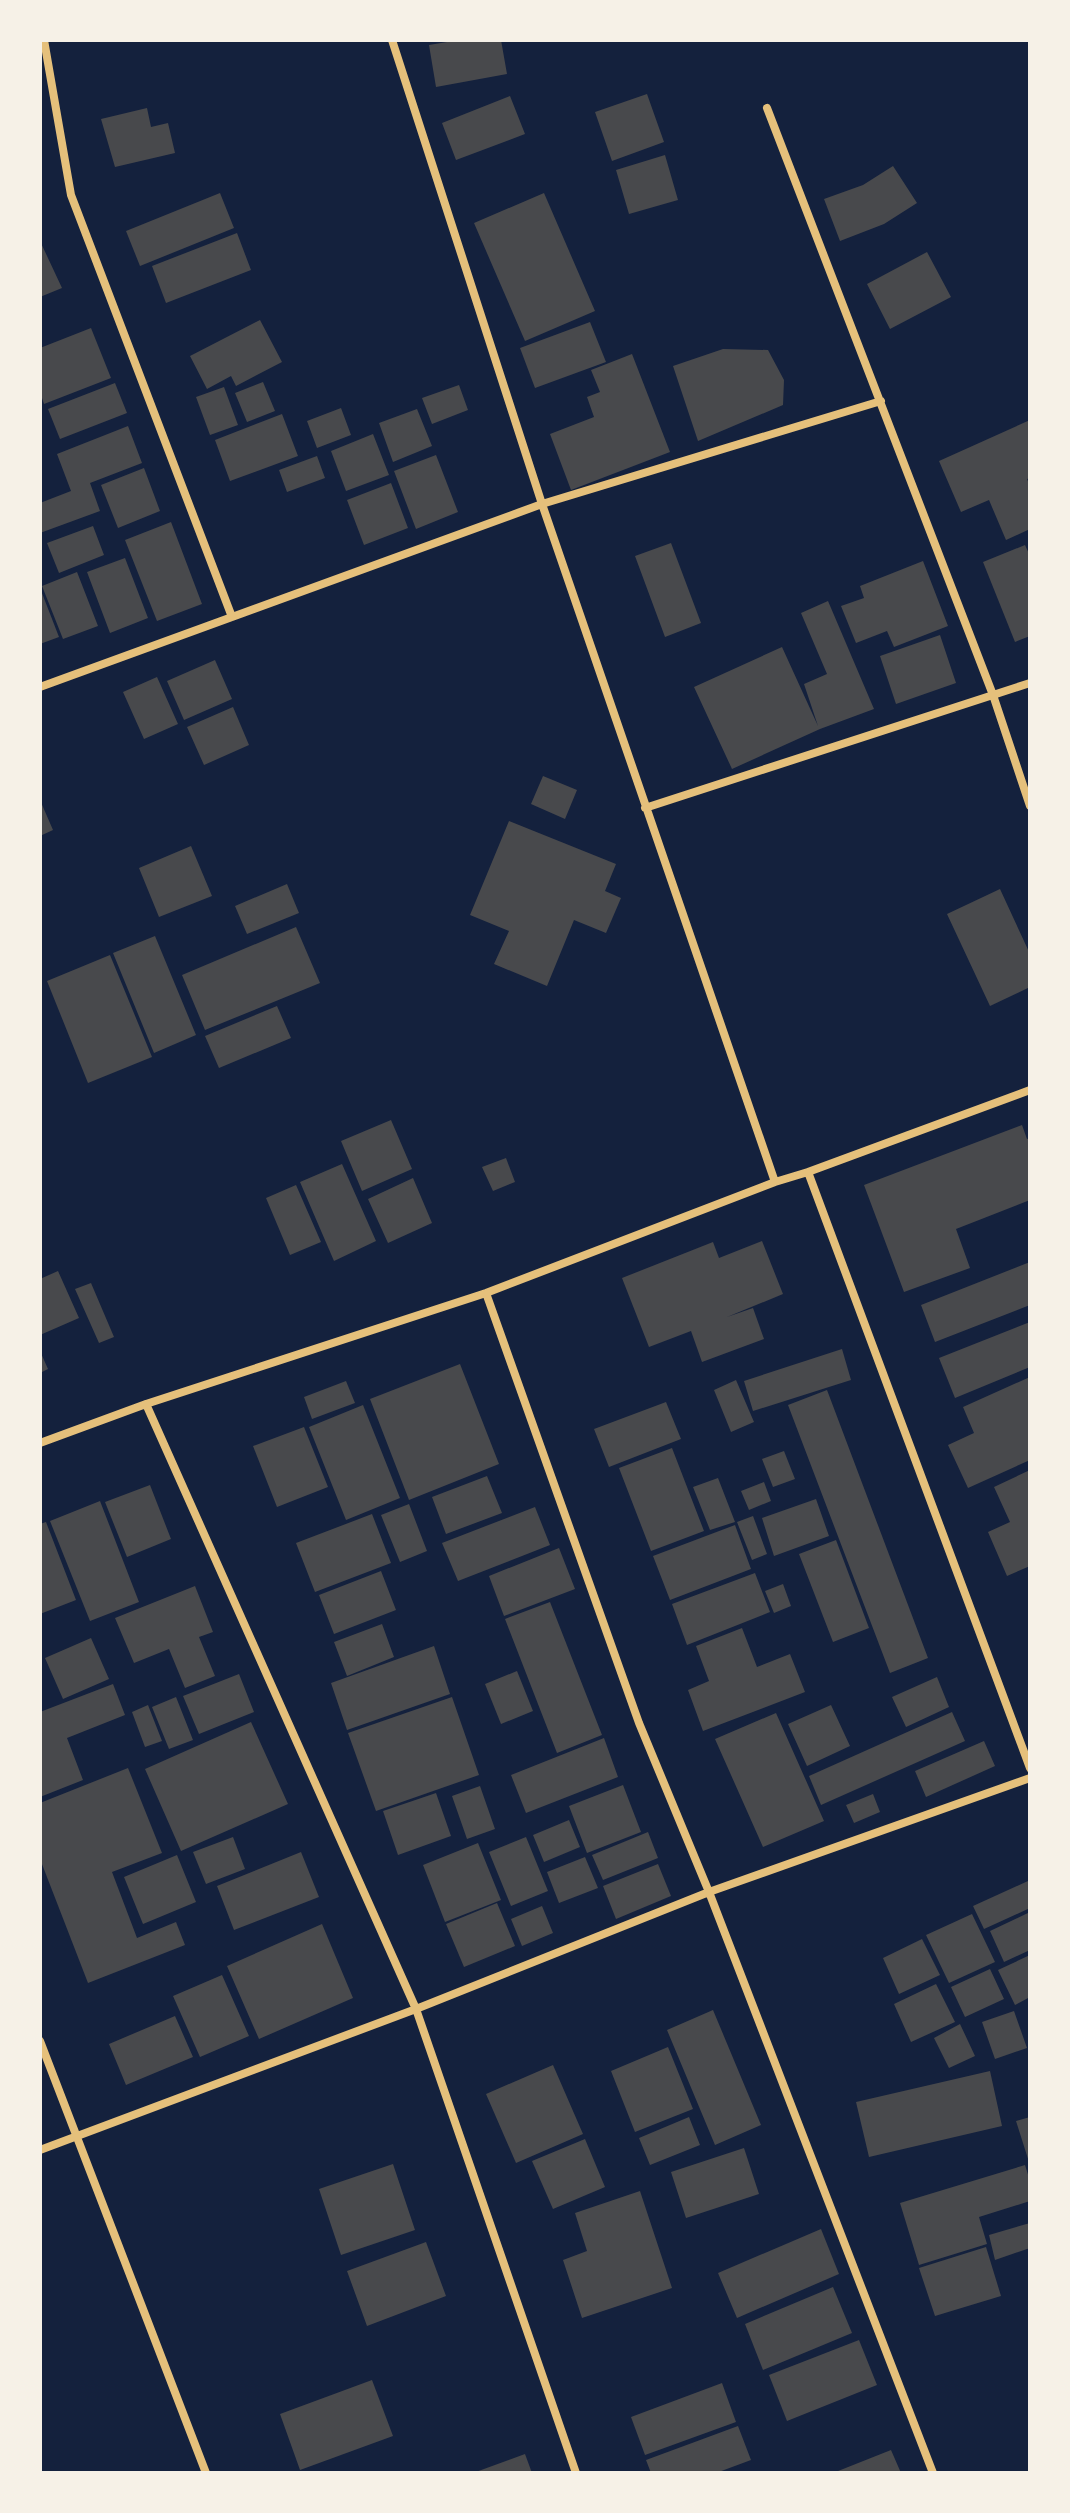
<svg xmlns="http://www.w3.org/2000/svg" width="1070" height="2513" viewBox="0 0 1070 2513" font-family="Cabin,sans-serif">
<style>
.building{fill:#48494c}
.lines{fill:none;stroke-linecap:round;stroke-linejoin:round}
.minor{stroke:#e5c07b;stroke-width:8}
</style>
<rect width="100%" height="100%" fill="#14213d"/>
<path class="building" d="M459 40H501L507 74 436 87 429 45Z
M647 94 664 142 612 161 595 112Z
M510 96 525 134 456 160 442 123Z
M147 108 151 127 168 123 175 153 115 167 101 119Z
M665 155 678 200 629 214 616 170Z
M893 166 917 203 884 224 840 241 824 199 863 185Z
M220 193 234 228 140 266 126 231Z
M544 193 595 311 525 341 474 223Z
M237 233 251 270 166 303 152 266Z
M40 241 62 288 40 297Z
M927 252 951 297 890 329 867 284Z
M260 320 282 362 236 386 231 376 207 389 190 356Z
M590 322 606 362 535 388 520 348Z
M91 328 111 378 44 404 40 392V348Z
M723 349 768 350 784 380 783 405 698 441 673 366Z
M632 354 670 452 571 490 550 434 594 417 587 397 600 392 591 370Z
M263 382 275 411 247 422 235 393Z
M115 383 127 413 60 439 48 409Z
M459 385 468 410 432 424 422 398Z
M224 387 238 425 210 435 196 397Z
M341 408 351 435 317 448 307 421Z
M417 409 432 446 393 462 379 423Z
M282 414 298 456 230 481 215 440Z
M1030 420V478L1027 479 1030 486V529L1006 540 989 500 961 512 939 461Z
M128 426 142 463 90 483 100 511 40 533V503L71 491 57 454Z
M373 434 389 475 346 491 331 451Z
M436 455 458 512 416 529 394 471Z
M317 456 325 478 287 492 279 470Z
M144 468 160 511 118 528 101 485Z
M391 483 408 528 364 545 347 500Z
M171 522 202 604 157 621 125 540Z
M93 526 104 555 59 573 47 543Z
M671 543 701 623 665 637 635 556Z
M1025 545 1030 556V636L1015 642 983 562Z
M125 558 148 618 110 633 87 572Z
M923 561 948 626 894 647 887 631 856 643 841 606 864 598 860 586Z
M77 572 98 626 63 639 42 586Z
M40 588 59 637 40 644Z
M828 601 874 709 820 729 732 769 694 687 782 647 818 726 804 684 827 674 801 613Z
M940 635 956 683 896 704 880 656Z
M215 660 232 699 184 720 167 681Z
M157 677 178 724 144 739 123 692Z
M233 707 249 745 204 765 187 727Z
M543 776 577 790 565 819 531 804Z
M40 800 53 830 40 836Z
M509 821 616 864 605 891 621 898 606 933 574 920 547 986 494 964 509 931 470 915Z
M191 846 212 896 159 917 139 868Z
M287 884 299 913 247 934 235 906Z
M1000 889 1030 954V987L990 1006 947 914Z
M296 927 320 983 205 1030 182 975Z
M155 936 196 1035 154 1053 113 953Z
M110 955 152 1057 88 1083 47 981Z
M277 1006 291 1038 219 1068 205 1036Z
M391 1120 412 1169 362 1191 341 1141Z
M1022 1125 1027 1139 1030 1138V1200L956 1229 970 1268 904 1292 864 1185Z
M506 1158 515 1182 493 1191 482 1167Z
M342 1164 376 1241 334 1261 300 1182Z
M413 1178 432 1223 388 1243 368 1199Z
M296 1185 321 1242 290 1255 266 1198Z
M762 1241 783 1294 727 1317 753 1308 764 1339 702 1362 691 1331 649 1347 622 1278 713 1242 719 1258Z
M1030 1262V1305L935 1342 921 1305Z
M58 1271 79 1318 40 1335V1279Z
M91 1283 114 1337 99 1343 75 1289Z
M1030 1322V1367L955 1398 939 1358Z
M842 1349 851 1380 753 1411 744 1381Z
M40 1351 48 1369 40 1373Z
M460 1364 499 1464 409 1500 370 1399Z
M1030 1377V1460L968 1488 948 1445 974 1433 963 1407Z
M736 1380 754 1422 731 1432 714 1390Z
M346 1381 355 1403 312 1419 304 1397Z
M827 1390 928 1658 890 1673 788 1405Z
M666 1402 681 1439 609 1467 594 1429Z
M363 1405 400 1498 346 1520 309 1427Z
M304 1427 328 1487 277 1507 253 1446Z
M672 1448 704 1531 651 1551 619 1468Z
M784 1451 795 1479 773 1487 762 1459Z
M1030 1470V1566L1007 1576 988 1532 1010 1522 994 1487Z
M487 1476 502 1513 446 1534 432 1497Z
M718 1478 735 1522 710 1530 693 1487Z
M764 1482 771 1501 749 1510 741 1491Z
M150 1485 171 1539 127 1557 105 1502Z
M816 1499 829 1536 774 1556 762 1518Z
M100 1501 139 1602 90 1621 50 1521Z
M409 1504 427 1551 400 1562 381 1515Z
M535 1507 550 1545 458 1581 442 1543Z
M372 1514 391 1563 315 1592 296 1543Z
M753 1516 767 1554 752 1560 737 1522Z
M46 1522 76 1600 40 1614V1524Z
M735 1525 751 1569 670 1600 653 1556Z
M836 1540 869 1628 833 1642 799 1554Z
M559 1548 575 1589 504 1616 489 1576Z
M381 1571 396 1610 334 1634 319 1595Z
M755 1573 770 1612 687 1645 672 1604Z
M783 1584 791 1606 774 1613 765 1591Z
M195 1586 213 1632 199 1637 215 1676 185 1688 169 1649 134 1663 115 1618Z
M550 1602 602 1735 557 1753 505 1619Z
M382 1624 394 1657 347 1676 334 1642Z
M742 1628 757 1667 790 1654 805 1692 703 1731 688 1690 709 1681 696 1646Z
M91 1638 109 1679 63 1699 45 1658Z
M434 1646 450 1694 347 1730 331 1683Z
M517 1671 533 1711 501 1724 485 1684Z
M239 1674 254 1712 199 1734 183 1696Z
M937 1677 949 1707 906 1727 892 1697Z
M113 1684 125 1715 67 1738 83 1780 40 1797V1712Z
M176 1697 193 1740 169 1749 152 1707Z
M452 1697 479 1775 376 1811 348 1733Z
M148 1705 162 1741 145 1747 132 1712Z
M831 1705 850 1746 807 1766 788 1724Z
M952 1712 965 1741 821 1805 809 1776Z
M776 1713 824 1821 763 1847 715 1739Z
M251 1722 288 1804 181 1851 145 1769Z
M604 1738 618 1777 526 1813 511 1775Z
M984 1741 995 1766 926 1797 915 1771Z
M128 1768 162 1853 112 1872 137 1938 176 1922 185 1945 88 1983 40 1859V1803Z
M623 1785 641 1832 587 1853 569 1806Z
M480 1786 495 1829 467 1839 452 1796Z
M436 1793 451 1836 398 1855 383 1811Z
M873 1794 880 1812 854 1823 846 1805Z
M569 1820 580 1847 544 1862 533 1835Z
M648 1832 658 1858 603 1880 592 1855Z
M233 1837 245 1869 206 1884 193 1852Z
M526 1837 548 1891 511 1906 489 1852Z
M478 1843 501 1900 445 1922 423 1865Z
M301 1852 319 1897 234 1930 217 1886Z
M177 1855 196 1902 143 1924 124 1877Z
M585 1857 598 1888 559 1903 547 1872Z
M658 1864 671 1896 616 1919 603 1886Z
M1028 1881 1030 1908 984 1929 973 1906Z
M497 1903 515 1946 464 1967 446 1924Z
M542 1906 553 1933 522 1946 511 1919Z
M1030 1912V1950L1004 1962 990 1931Z
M972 1914 995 1962 949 1983 926 1935Z
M322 1924 353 1998 259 2039 227 1966Z
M922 1939 940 1975 899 1994 883 1958Z
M1030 1955V1997L1015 2005 998 1970Z
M990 1969 1004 1999 965 2017 951 1987Z
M222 1975 249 2036 200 2057 173 1996Z
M936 1984 955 2022 911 2042 894 2004Z
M713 2010 761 2125 715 2145 667 2030Z
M1014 2011 1027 2048 995 2059 982 2022Z
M175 2016 193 2057 126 2085 109 2044Z
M960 2024 975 2056 949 2068 934 2038Z
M668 2047 693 2109 635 2132 611 2071Z
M553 2065 583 2134 516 2163 486 2094Z
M990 2071 1002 2126 869 2157 856 2102Z
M689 2117 700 2145 650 2165 639 2138Z
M1030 2117V2162H1029L1016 2121Z
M585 2139 605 2187 553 2209 532 2161Z
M744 2148 759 2194 686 2218 671 2172Z
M393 2164 415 2230 341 2255 319 2189Z
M1025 2165 1030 2181V2201L979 2217 987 2244 919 2265 900 2203Z
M640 2191 672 2288 582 2318 563 2260 587 2251 575 2213Z
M1030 2223V2248L995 2260 989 2235Z
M821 2229 839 2274 737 2318 718 2273Z
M426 2242 446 2296 367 2326 347 2271Z
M986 2247 1001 2296 935 2316 919 2268Z
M833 2287 852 2333 763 2370 745 2324Z
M859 2340 877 2385 787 2421 769 2375Z
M372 2380 393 2436 300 2470 280 2414Z
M722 2383 736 2422 645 2455 631 2417Z
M738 2426 751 2460 716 2473H651L646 2460Z
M891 2450 901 2473H833Z
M525 2454 532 2473H473Z"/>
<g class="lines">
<path class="minor" d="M44 40 71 195 232 617
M392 40 542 504 775 1182
M767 108 993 695 1030 806
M40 687 542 504 881 401
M645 808 1030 683
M808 1172 1030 1768
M486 1293 639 1723 709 1892 933 2473
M146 1404 416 2009 576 2473
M40 1443 146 1404 486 1293 775 1182 808 1172 1030 1090
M40 2041 206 2473
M40 2150 416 2009 709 1892 1030 1778"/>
</g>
<rect width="1070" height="2513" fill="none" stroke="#f6f1e7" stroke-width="84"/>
</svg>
